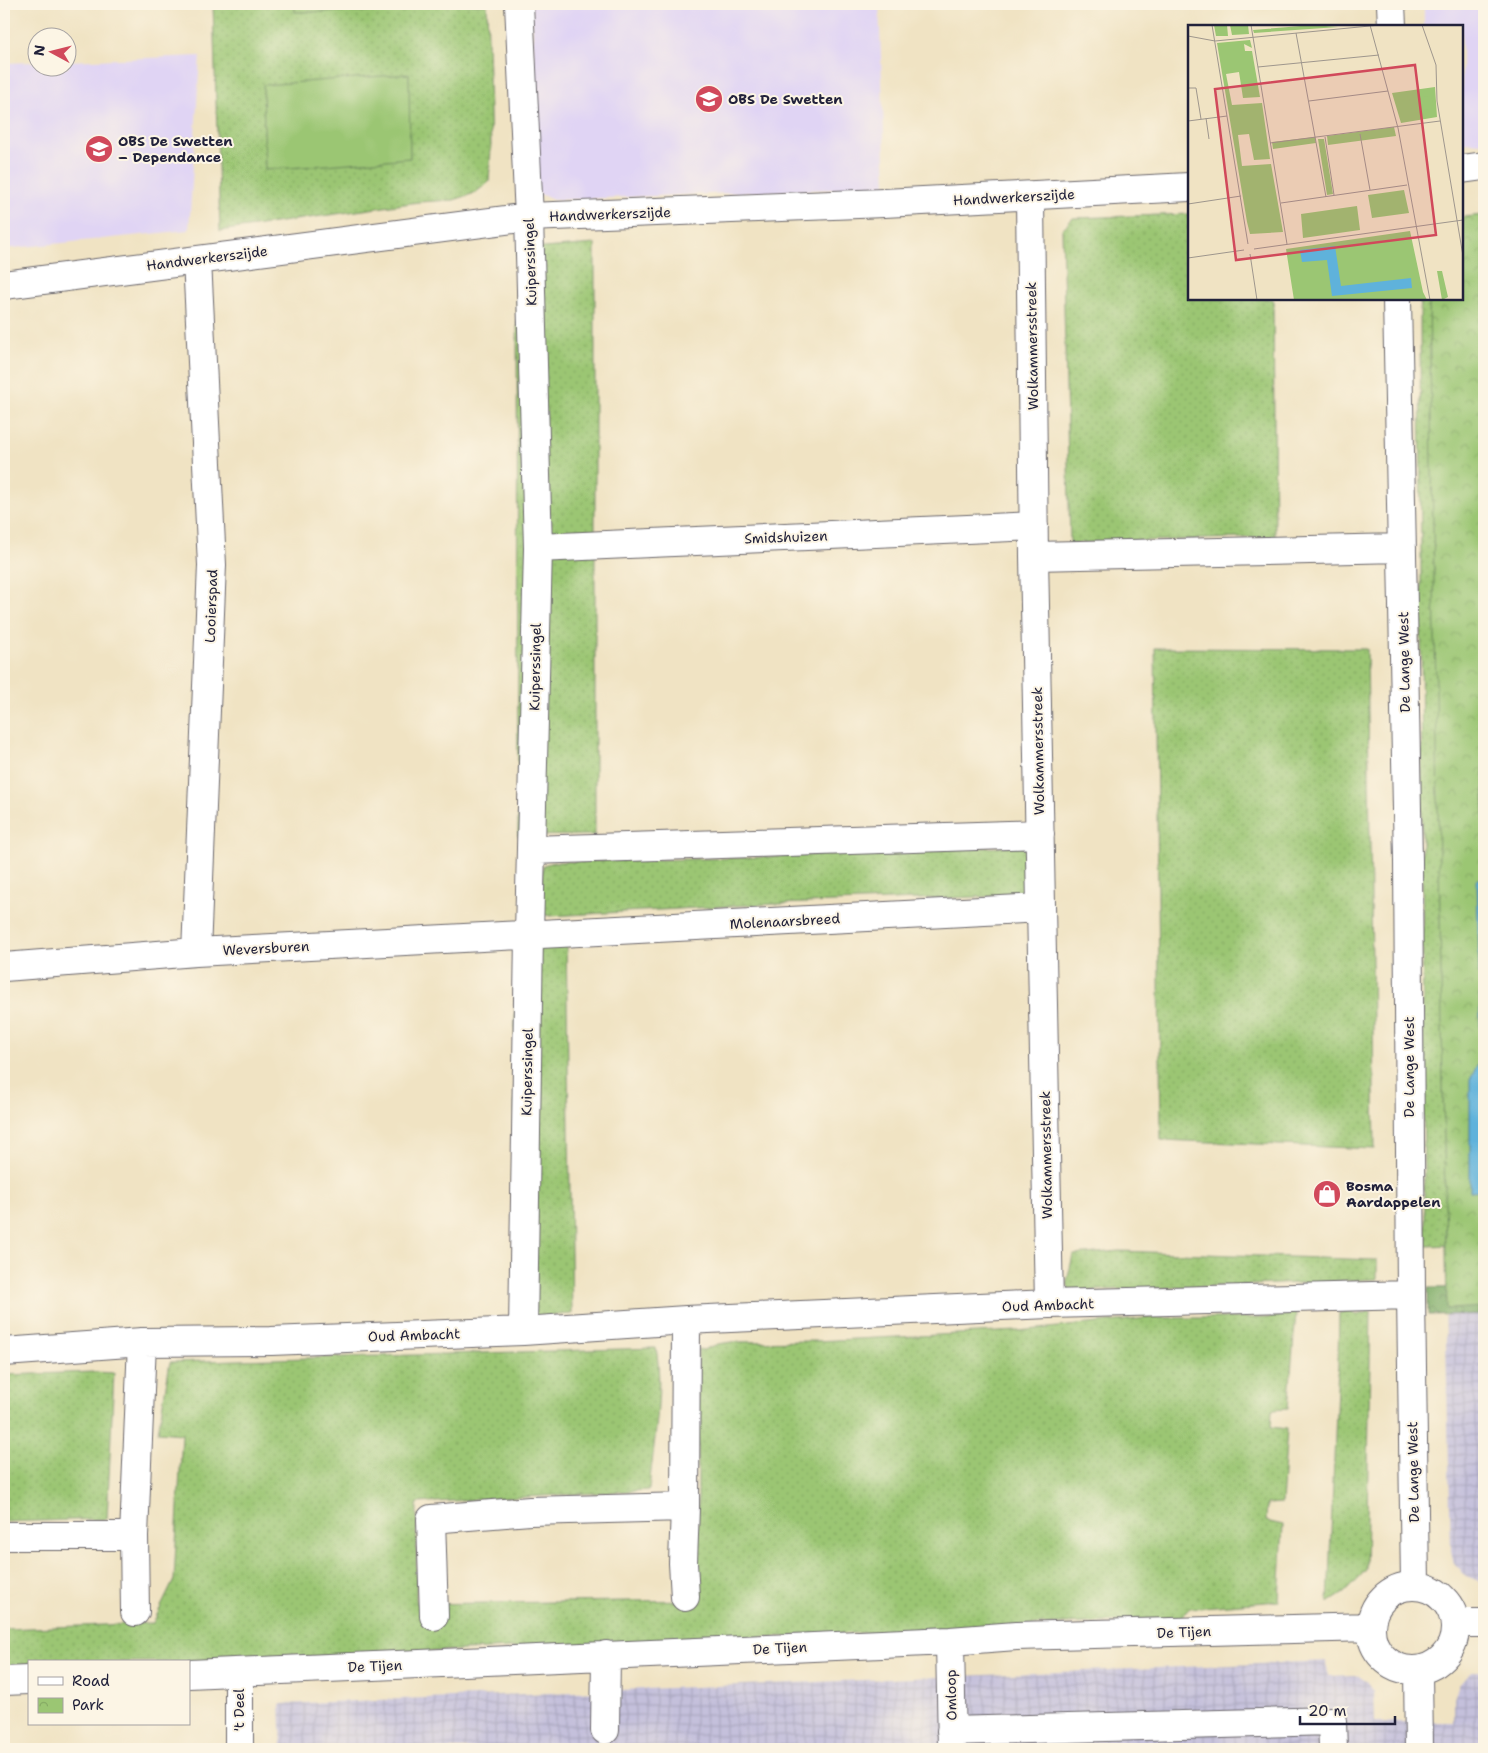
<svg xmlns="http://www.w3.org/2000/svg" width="1488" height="1753" viewBox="0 0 1488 1753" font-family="'Shantell Sans',sans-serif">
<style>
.built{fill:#e0d4f4}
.industrial{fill:url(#industrial-grid)}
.grass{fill:url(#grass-dots);stroke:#5e7457}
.forest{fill:url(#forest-crowns);stroke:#4f6650}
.park{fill:url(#park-crowns);stroke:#5e7457}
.pitch{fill:#9bc673;stroke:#5e7457}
.water{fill:#5fb2db;stroke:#406a8b}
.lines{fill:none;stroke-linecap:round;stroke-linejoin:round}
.minor-casing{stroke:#6a666b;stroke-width:30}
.minor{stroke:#fff;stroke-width:28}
.labels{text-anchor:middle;stroke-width:4;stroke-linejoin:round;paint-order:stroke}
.poi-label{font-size:14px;font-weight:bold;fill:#22223b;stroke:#fcf5e5;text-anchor:start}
.street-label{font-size:14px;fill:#22223b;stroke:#fcf5e5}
.inset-road{fill:none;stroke:#9e968d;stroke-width:1}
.view{fill:#d1495b;fill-opacity:0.15;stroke:#d1495b;stroke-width:2.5}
.inset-edge{fill:none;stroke:#22223b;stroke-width:2.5}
</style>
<defs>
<pattern id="industrial-grid" width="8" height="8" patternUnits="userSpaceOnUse" patternTransform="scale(1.25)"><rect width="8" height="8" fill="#c4c0db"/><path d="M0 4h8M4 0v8" fill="none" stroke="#a8a5bd"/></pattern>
<pattern id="grass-dots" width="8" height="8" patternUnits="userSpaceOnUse" patternTransform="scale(1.25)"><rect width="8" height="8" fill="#9bc673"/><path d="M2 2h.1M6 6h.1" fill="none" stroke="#85aa64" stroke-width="1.8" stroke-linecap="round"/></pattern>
<pattern id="forest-crowns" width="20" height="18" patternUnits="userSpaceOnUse" patternTransform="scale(1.25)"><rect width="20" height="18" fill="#7cab65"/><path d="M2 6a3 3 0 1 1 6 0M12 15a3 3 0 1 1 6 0" fill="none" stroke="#658b54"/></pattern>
<pattern id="park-crowns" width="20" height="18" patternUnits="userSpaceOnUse" patternTransform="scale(1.25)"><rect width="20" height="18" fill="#9bc673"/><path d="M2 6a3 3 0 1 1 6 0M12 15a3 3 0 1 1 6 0" fill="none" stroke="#85aa64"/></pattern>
</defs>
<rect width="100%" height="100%" fill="#fcf5e5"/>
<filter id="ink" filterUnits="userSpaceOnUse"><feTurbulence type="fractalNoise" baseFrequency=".02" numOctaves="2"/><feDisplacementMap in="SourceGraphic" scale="10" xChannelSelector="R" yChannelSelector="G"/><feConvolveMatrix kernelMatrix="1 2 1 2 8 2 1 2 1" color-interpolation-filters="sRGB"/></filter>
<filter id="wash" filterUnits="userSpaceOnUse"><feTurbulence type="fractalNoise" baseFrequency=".0096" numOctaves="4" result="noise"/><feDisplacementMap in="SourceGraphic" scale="20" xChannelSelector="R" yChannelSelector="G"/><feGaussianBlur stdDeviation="1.12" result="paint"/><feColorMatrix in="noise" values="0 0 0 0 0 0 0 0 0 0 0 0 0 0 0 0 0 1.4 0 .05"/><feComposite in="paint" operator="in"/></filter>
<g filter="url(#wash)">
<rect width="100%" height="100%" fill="#f0e3c3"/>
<path class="built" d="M532 4H879L886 187 553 200 538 193Z
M1424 4H1484V143L1462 142V26H1424Z
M200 56 189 230 4 249V63L37 62 38 68H68V61Z"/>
<path class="industrial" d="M1484 1299V1583L1466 1576 1454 1564 1451 1551 1445 1300Z
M1327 1661 1328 1676 1356 1675 1368 1682 1374 1691 1375 1722H1454V1698L1459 1685 1471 1671H1484V1749H282L280 1704Z"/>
<path class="grass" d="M213 4H487L491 148 489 182 475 193 454 200 418 202 220 231Z
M1189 214V299H1273L1275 537 1070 543 1062 229 1073 218Z
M595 244V835L518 836 517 250Z
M1420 299H1462L1484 791V1244L1426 1246 1424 1188 1422 852Z
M1155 648 1367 649 1375 1149 1161 1140Z
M1028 846 1031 895 750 905 551 916 540 914 543 865 554 862 741 858Z
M515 939 566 940 572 1314 515 1318Z
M1120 1251 1377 1260V1279L1278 1284 1069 1291 1067 1281 1073 1255Z
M1348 1311 1357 1315 1371 1311 1366 1570 1344 1593 1328 1603 1338 1363 1339 1313Z
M1296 1313 1288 1409 1272 1410 1271 1427 1287 1429 1282 1503 1267 1504 1266 1521 1283 1525 1279 1601 1190 1608 1179 1619 189 1662H29V1669L4 1670V1629L153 1623 174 1580 182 1434 158 1432 170 1362 656 1348C664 1391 653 1446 649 1490L417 1503 416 1604 694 1600 698 1544V1349L703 1350 718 1344 732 1342 815 1341 1018 1331 1148 1318H1266Z
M94 1372 114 1373 107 1519 4 1522V1375Z"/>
<path class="forest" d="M1484 1287V1314L1428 1315V1288Z"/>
<path class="park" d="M1484 215V1307L1447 1309 1429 299H1462V217Z"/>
<path class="pitch" d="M295 4H386V11L295 12Z
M409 74 410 158 265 170 263 85Z"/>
<path class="water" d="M1477 879H1484V1190L1470 1191V1080L1481 1057Z"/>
</g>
<g filter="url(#ink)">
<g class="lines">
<defs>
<path id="minor" d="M519 4 529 217 538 548 529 934 523 1331
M1391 4 1392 26
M1462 169 1484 166
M1030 197 1034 556 1049 1304
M4 285 529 217 884 203 1189 187
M1397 299 1408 861 1411 1295 1415 1585
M538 548 1034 526
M1034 556 1402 548
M531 850 1040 834
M196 952 212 565 197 260
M4 967 196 952 1041 908
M4 1352 142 1342 271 1341 523 1331 686 1320 1049 1304 1411 1295
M4 1536H134L142 1342
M134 1536 135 1612
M1371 1628a42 42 0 1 1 84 0a42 42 0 1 1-84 0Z
M685 1597 683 1563 685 1507 686 1320
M434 1616 431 1519 530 1511 685 1507
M1455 1623H1484
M950 1641 952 1749
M1418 1670 1419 1749
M189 1674 950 1641 1016 1636 1371 1627
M4 1681 29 1680
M605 1730 606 1655
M951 1731 1332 1721 1333 1749
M239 1749V1672"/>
</defs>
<use href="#minor" class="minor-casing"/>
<use href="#minor" class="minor"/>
</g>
</g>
<defs>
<symbol id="school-disc" viewBox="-11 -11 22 22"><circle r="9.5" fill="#d1495b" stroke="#fcf5e5"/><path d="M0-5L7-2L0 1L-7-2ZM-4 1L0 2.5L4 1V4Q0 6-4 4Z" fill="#fff"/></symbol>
<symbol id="shop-disc" viewBox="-11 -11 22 22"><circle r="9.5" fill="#d1495b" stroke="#fcf5e5"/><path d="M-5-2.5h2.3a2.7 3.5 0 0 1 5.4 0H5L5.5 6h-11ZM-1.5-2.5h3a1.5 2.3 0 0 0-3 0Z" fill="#fff"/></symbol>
</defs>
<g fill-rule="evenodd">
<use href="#school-disc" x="693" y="83" width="32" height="32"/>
<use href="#school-disc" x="83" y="133" width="32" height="32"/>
<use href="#shop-disc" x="1311" y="1178" width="32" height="32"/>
</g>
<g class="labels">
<g class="poi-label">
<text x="728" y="104">OBS De Swetten</text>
<text x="118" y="146">OBS De Swetten<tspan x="118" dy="16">– Dependance</tspan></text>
<text x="1346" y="1191">Bosma<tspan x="1346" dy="16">Aardappelen</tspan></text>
</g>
<g class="street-label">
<text transform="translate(1014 197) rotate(-3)" y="5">Handwerkerszijde</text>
<text transform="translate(610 214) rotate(-2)" y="5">Handwerkerszijde</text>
<text transform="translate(207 258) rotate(-7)" y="5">Handwerkerszijde</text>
<text transform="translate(530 262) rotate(-92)" y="5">Kuiperssingel</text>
<text transform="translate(1032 346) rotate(-91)" y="5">Wolkammersstreek</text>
<text transform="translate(786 537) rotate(-2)" y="5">Smidshuizen</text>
<text transform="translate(211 606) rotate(-88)" y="5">Looierspad</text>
<text transform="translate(1404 662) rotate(-91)" y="5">De Lange West</text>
<text transform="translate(535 667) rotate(-89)" y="5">Kuiperssingel</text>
<text transform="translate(1038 751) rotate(-91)" y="5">Wolkammersstreek</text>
<text transform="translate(785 921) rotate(-3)" y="5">Molenaarsbreed</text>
<text transform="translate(266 948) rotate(-3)" y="5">Weversburen</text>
<text transform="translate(1409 1067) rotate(-90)" y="5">De Lange West</text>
<text transform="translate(527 1072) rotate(-89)" y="5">Kuiperssingel</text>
<text transform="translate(1046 1155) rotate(-91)" y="5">Wolkammersstreek</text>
<text transform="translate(1048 1305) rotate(-2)" y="5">Oud Ambacht</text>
<text transform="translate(414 1335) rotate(-2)" y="5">Oud Ambacht</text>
<text transform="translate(1413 1472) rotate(-91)" y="5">De Lange West</text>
<text transform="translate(1184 1632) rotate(-2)" y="5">De Tijen</text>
<text transform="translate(780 1648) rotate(-3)" y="5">De Tijen</text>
<text transform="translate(375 1666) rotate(-2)" y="5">De Tijen</text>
<text transform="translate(951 1695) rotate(-91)" y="5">Omloop</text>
<text transform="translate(239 1710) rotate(-90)" y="5">'t Deel</text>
</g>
</g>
<g transform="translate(1188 25)">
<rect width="275" height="275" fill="#f0e3c3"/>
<path d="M26 0H39L40 11H28ZM42 0H60L61 9 44 10ZM125 0 150 2 66 8 65 5ZM62 15 64 23 56 19 57 26H64L72 72 55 73 51 47 38 49 44 80 74 78 82 134 66 135 61 109 50 110 54 141 83 139 95 207 62 209 59 197 29 18ZM247 62 249 92 213 98 204 68ZM206 102 208 111 140 120 139 111ZM127 112 128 118 85 124 84 117ZM130 114H136L145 169 139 170ZM216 165 221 188 184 193 180 170ZM169 181 172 205 115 213 113 189ZM249 246H254L260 272 254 275Z" fill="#9bc673"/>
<path d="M222 206 235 267 239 275H106L98 224Z" fill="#9bc673"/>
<path d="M231 78a7 7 0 1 1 14 0a7 7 0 1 1-14 0ZM221 71 224 88 215 89 211 73Z" fill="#9bc673"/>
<path d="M147 221 153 261 223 253 224 263 144 271 139 235 114 237 112 225Z" fill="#5fb2db"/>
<path class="inset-road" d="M24 0 60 219M63 0 99 219M182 0 210 103 242 275M234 0 248 40 249 76 275 231M108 8 138 172M0 11 27 16 192 0M70 42 191 30M0 63H8L13 94M121 76 200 66M18 93 21 114M0 96 39 91M172 109 182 165M137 112 146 170M82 118 252 96M93 178 219 160M0 179 53 171M66 224 275 195M62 229 69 275M0 233 56 225"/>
<path class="view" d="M227 40 248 210 48 235 27 64Z"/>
<rect width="275" height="275" class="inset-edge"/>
</g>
<rect width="1488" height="1753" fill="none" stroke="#fcf5e5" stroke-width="20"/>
<rect x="28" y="1660" width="162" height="65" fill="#fcf5e5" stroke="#a5a1a1"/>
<rect x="38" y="1677" width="25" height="8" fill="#ffffff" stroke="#a5a1a1"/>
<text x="72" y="1686" font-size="15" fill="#22223b">Road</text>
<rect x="38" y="1698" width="25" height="15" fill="url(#park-crowns)" stroke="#a5a1a1"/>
<text x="72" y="1710" font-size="15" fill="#22223b">Park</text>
<g transform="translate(52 52) rotate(277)"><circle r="24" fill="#fcf5e5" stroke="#a5a1a1"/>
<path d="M0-4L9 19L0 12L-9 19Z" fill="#d1495b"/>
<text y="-8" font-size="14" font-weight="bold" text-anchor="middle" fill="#22223b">N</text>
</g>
<path d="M1300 1716v8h95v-8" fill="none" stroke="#22223b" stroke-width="2.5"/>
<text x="1308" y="1716" font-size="15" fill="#22223b" stroke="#fcf5e5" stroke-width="4" paint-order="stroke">20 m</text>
</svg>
